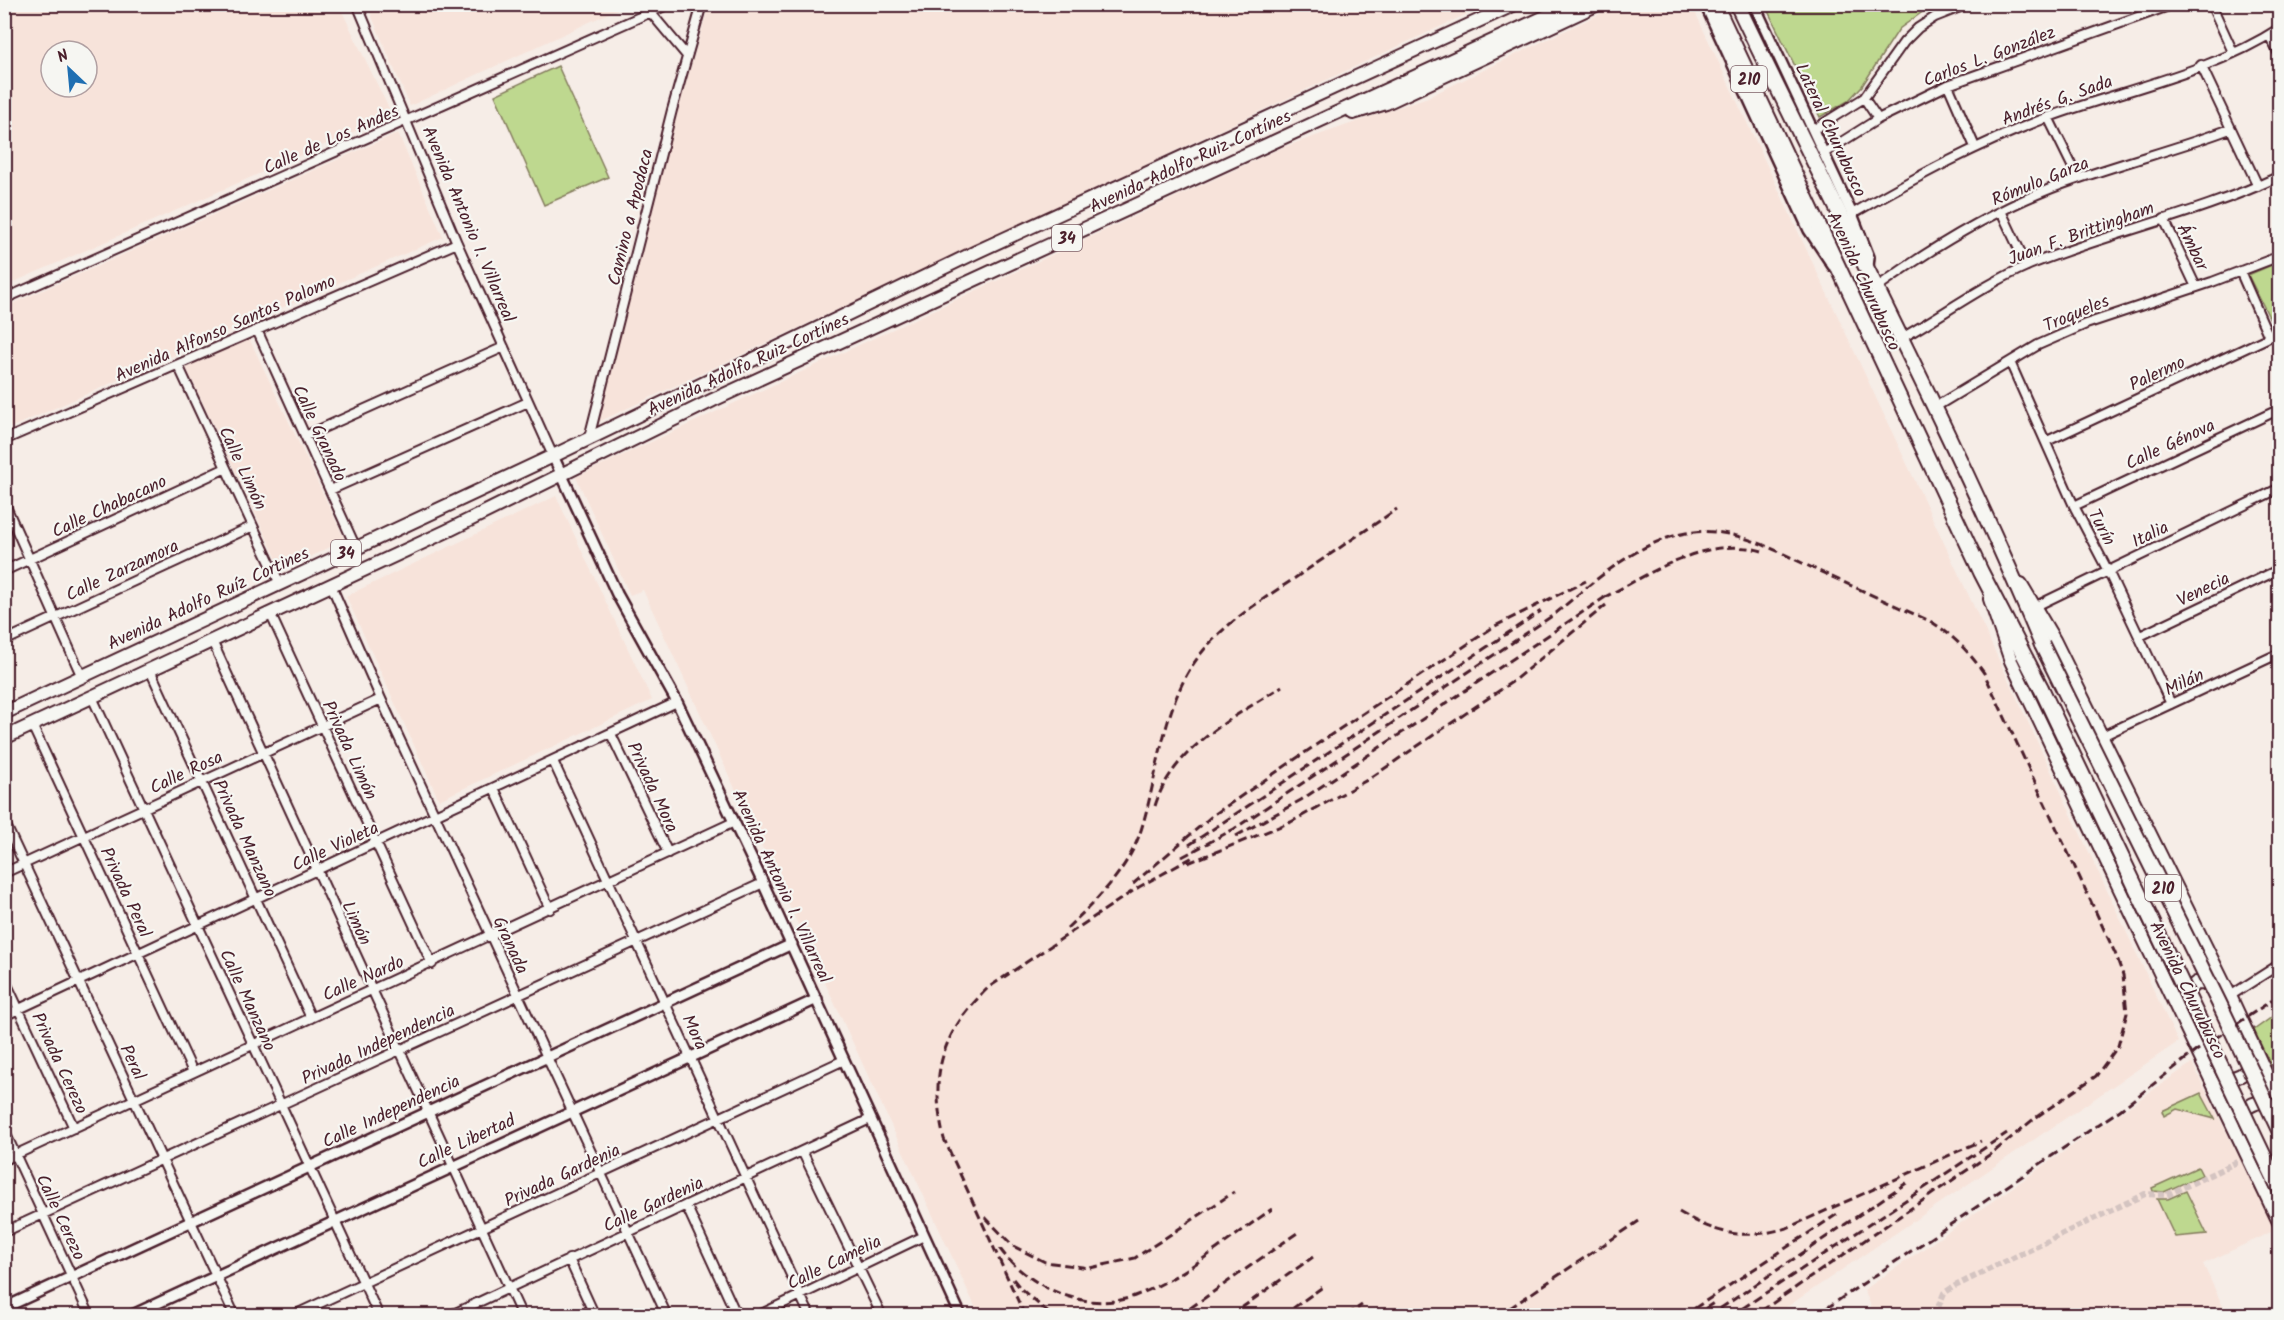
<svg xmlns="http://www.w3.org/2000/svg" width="2284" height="1320" viewBox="0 0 2284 1320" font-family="Kalam,sans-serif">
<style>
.built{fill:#f7e3da;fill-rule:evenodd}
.green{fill:#bed88f;stroke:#847c5d;stroke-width:1.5}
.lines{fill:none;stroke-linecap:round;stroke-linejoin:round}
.pedestrian-tunnel{stroke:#d4c4c1;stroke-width:6;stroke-dasharray:6 3;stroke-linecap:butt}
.minor-casing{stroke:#4a1f2b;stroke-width:12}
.tertiary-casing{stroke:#4a1f2b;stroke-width:14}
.primary-casing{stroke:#4a1f2b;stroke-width:16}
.trunk-casing{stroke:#4a1f2b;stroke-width:18}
.minor{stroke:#f6f6f2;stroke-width:8}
.tertiary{stroke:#f6f6f2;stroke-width:9}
.primary{stroke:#f6f6f2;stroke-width:12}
.trunk{stroke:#f6f6f2;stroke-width:14}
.rail{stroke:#4a1f2b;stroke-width:3;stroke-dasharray:9 4.5;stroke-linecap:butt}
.trunk-bridge-casing{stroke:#4a1f2b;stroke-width:18;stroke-linecap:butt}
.trunk-bridge{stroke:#f6f6f2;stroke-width:14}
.labels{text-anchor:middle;stroke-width:4.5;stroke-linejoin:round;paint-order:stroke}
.shield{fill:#f6f6f2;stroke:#7e6067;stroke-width:1.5}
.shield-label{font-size:16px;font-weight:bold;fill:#4a1f2b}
.street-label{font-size:18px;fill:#4a1f2b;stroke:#f6f6f2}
</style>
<rect width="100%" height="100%" fill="#f6ede7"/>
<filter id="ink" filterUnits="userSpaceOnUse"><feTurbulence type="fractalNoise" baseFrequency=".0167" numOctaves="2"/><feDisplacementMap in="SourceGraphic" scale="12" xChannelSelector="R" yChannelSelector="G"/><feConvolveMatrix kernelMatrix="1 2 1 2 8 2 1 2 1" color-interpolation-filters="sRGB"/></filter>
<g filter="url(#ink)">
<path class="built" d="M5 4 339 5 392 115 5 286ZM51 51H87V87H51Z
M367 5H626L410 106Z
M709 5V4L1486 5 598 422 664 159Z
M1618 5H1686L1696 14 2178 1042 1775 1315H979L643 590 630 595 576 477 1281 148 1428 97Z
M398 133 443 237 5 430V307Z
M249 338 345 540 282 570 186 367Z
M556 496 652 700 439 800 346 596Z
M2192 1063 2275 1230 2203 1264 2227 1315H1875L1864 1290Z"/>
<path class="green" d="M1765 5H1932L1899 29 1862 86 1848 101 1820 117Z
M558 66 608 177 544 205 495 95Z
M2279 262V325L2274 327 2248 275Z
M2279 1012V1083L2254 1030Z
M2201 1093 2215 1119 2177 1109 2164 1116 2162 1111Z
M2198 1167 2202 1175 2164 1192 2153 1191 2152 1188Z
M2186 1191 2207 1234 2175 1237 2157 1199H2168Z"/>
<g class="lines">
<path class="pedestrian-tunnel" d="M1935 1315 1944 1293 1955 1286 2145 1194 2167 1195 2237 1162"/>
<defs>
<path id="minor" d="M357 4 457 243 553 456
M2211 4 2233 52
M651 13 687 56
M2269 35 2280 56
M2201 65 2258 186
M1948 85 1975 147
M1864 98 1878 119
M2048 117 2078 178
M1813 130 1864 98 1904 42 1918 28 1935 17 1968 4
M1824 153 1878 119 1948 85 2174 4
M2001 211 2027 266
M1852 214C1916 177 1979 143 2049 117 2125 89 2211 73 2280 28
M2164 219 2196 287
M2240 271 2269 337
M1876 288C1937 244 2005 203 2077 179 2128 161 2180 148 2230 129
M4 299 669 4
M257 330 356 548
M1902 338C1944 314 1985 284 2029 265 2112 232 2199 214 2280 176
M2010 362 2074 506 2108 571 2171 704
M178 365 280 584
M1935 407 2038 345 2086 324 2212 282 2280 256
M305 436 504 347
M589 438 672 110 702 4
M4 440 457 243
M2047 441 2280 332
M330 490 528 402
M4 502 82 677
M2074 506 2280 409
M4 571 226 468
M331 585 381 699 667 1316
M2034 607 2280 488
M270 613 432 964
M2140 636 2280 569
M4 641 253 526
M212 641 522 1316
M150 670 311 1018
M92 697 379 1316
M32 725 193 1072
M611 734 668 853
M2100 737 2280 653
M553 761 810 1316
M494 788 550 909
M4 821 235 1316
M4 873 381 699
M4 978 74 1128
M2230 996 2280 964
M4 1016 677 702
M4 1130 90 1316
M802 1151 882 1316
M4 1160 734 822
M686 1205 737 1316
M4 1232 763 883
M569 1259 595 1316
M292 1316 844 1060
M449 1316 870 1119
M757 1316 924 1236"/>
<path id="tertiary" d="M1705 4 1809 230 1833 266
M1754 4 1852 214 1869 257 1868 267
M553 456 617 594 677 702 763 883 961 1316
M4 1308 792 944
M130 1316 817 999"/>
<path id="primary" d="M1353 113 1386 103 1598 4
M2021 584 2054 640 2230 996 2280 1104
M1990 599 2011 661 2280 1224
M4 713 553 456 976 252 1515 4
M4 738 447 531 713 400 1573 4
M2180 997 2196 983 2216 984
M2220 1083 2241 1075 2256 1062
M2238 1119C2246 1105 2258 1099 2273 1103"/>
<path id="trunk" d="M1715 4 1981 572 2041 688
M1737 4C1839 218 1951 427 2042 645"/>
</defs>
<use href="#minor" class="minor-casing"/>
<use href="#tertiary" class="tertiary-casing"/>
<use href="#primary" class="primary-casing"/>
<use href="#trunk" class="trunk-casing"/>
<use href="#minor" class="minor"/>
<use href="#tertiary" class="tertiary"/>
<use href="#primary" class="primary"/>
<use href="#trunk" class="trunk"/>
<path class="rail" d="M1603 598C1652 573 1705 535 1762 551
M1155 806C1173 747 1234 718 1282 686
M1236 836 1301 800 1610 594
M1189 845 1541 611
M1182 857 1234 829 1555 614C1592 583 1636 542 1686 533 1735 525 1778 552 1821 572 1857 588 1893 605 1930 621 1953 635 1968 651 1984 673L2115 953 2123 975 2127 1013 2118 1046 2096 1076 2035 1118 1995 1151 1754 1316
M1188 863 1291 822 1369 779 1512 682 1606 605
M1133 884 1212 816 1335 732 1495 626 1586 581
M1067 928C1097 900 1130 868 1142 827 1157 777 1161 725 1185 678 1209 632 1253 606 1295 578 1329 555 1363 532 1397 509
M1679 1212C1718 1235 1743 1240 1787 1228L1981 1141
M985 1217 1013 1246 1045 1262 1090 1268 1135 1258 1234 1192
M1000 1249C1029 1288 1089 1315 1137 1295 1186 1276 1229 1239 1272 1209
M1013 1279 1021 1289 1052 1316
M1025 1316 944 1139C929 1074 941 1033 989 987L1139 887 1193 857
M1179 1316 1297 1233
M1230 1316 1313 1257
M1282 1316 1324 1286
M1346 1316 1362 1305
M1498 1316 1639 1221
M1683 1316 1839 1213
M1694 1316 1715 1302
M1709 1316 1908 1182
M1731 1316 2007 1133
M1815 1316 2120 1110 2196 1051 2280 995"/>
<defs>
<path id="trunk-bridge" d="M2042 645 2219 1003 2280 1132
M2041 688 2280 1190"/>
</defs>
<use href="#trunk-bridge" class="trunk-bridge-casing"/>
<use href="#trunk-bridge" class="trunk-bridge"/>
</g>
</g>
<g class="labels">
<g class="shield">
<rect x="1731" y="66" width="36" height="26" rx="4.5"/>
<rect x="1052" y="225" width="30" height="26" rx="4.5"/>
<rect x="331" y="540" width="30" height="26" rx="4.5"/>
<rect x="2145" y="875" width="36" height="26" rx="4.5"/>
</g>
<g class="shield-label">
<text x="1749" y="85">210</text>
<text x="1067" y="244">34</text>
<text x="346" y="559">34</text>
<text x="2163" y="894">210</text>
</g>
<g class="street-label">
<text transform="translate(1989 56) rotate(-21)" y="6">Carlos L. González</text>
<text transform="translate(2057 100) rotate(-20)" y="6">Andrés G. Sada</text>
<text transform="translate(1831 130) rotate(65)" y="6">Lateral Churubusco</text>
<text transform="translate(331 139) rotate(-24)" y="6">Calle de Los Andes</text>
<text transform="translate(1190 161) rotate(-25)" y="6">Avenida Adolfo Ruiz Cortínes</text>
<text transform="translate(2040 181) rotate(-22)" y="6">Rómulo Garza</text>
<text transform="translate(630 217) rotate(-76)" y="6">Camino a Apodaca</text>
<text transform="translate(469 224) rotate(67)" y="6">Avenida Antonio I. Villarreal</text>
<text transform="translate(2081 233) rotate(-20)" y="6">Juan F. Brittingham</text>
<text transform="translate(2193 247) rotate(64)" y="6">Ámbar</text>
<text transform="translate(1864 281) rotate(65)" y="6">Avenida Churubusco</text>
<text transform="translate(2076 313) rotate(-23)" y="6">Troqueles</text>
<text transform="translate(225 328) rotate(-24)" y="6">Avenida Alfonso Santos Palomo</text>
<text transform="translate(748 364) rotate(-25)" y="6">Avenida Adolfo Ruiz Cortínes</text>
<text transform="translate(2157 373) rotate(-25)" y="6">Palermo</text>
<text transform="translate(320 433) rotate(65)" y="6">Calle Granado</text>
<text transform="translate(2170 444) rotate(-25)" y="6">Calle Génova</text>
<text transform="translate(243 468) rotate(65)" y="6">Calle Limón</text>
<text transform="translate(109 506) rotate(-25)" y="6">Calle Chabacano</text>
<text transform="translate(2102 527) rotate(62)" y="6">Turín</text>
<text transform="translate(2150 534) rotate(-26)" y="6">Italia</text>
<text transform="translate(122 570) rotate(-25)" y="6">Calle Zarzamora</text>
<text transform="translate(2203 589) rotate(-26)" y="6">Venecia</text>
<text transform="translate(208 598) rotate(-25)" y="6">Avenida Adolfo Ruíz Cortines</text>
<text transform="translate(2184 682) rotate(-25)" y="6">Milán</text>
<text transform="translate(350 750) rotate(65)" y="6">Privada Limón</text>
<text transform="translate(186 772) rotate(-25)" y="6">Calle Rosa</text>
<text transform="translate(653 787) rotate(65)" y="6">Privada Mora</text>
<text transform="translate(245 838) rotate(65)" y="6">Privada Manzano</text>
<text transform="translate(335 846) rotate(-25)" y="6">Calle Violeta</text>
<text transform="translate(782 886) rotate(65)" y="6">Avenida Antonio I. Villarreal</text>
<text transform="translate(126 892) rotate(65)" y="6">Privada Peral</text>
<text transform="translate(357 923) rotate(65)" y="6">Limón</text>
<text transform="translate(511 945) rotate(65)" y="6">Granada</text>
<text transform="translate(363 978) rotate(-24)" y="6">Calle Nardo</text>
<text transform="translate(2188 990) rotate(64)" y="6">Avenida Churubusco</text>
<text transform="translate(248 1000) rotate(65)" y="6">Calle Manzano</text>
<text transform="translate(695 1032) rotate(65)" y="6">Mora</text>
<text transform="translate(378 1044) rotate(-25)" y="6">Privada Independencia</text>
<text transform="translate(133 1062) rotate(65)" y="6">Peral</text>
<text transform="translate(60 1063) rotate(65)" y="6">Privada Cerezo</text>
<text transform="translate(391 1111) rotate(-25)" y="6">Calle Independencia</text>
<text transform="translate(466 1141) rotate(-25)" y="6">Calle Libertad</text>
<text transform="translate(562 1175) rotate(-25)" y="6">Privada Gardenia</text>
<text transform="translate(653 1204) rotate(-25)" y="6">Calle Gardenia</text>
<text transform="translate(61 1217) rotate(65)" y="6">Calle Cerezo</text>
<text transform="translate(834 1262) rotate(-26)" y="6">Calle Camelia</text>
</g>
</g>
<rect width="2284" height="1320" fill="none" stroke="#f6f6f2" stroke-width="24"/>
<rect x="12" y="12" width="2260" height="1296" fill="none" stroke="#4a1f2b" stroke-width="2" filter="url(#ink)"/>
<g transform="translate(69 69) rotate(334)"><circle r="28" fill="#f6f6f2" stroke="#b1a0a2" stroke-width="1.5"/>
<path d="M0-4.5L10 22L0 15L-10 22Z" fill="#1f6fb2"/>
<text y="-9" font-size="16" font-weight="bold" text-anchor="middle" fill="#4a1f2b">N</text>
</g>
</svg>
